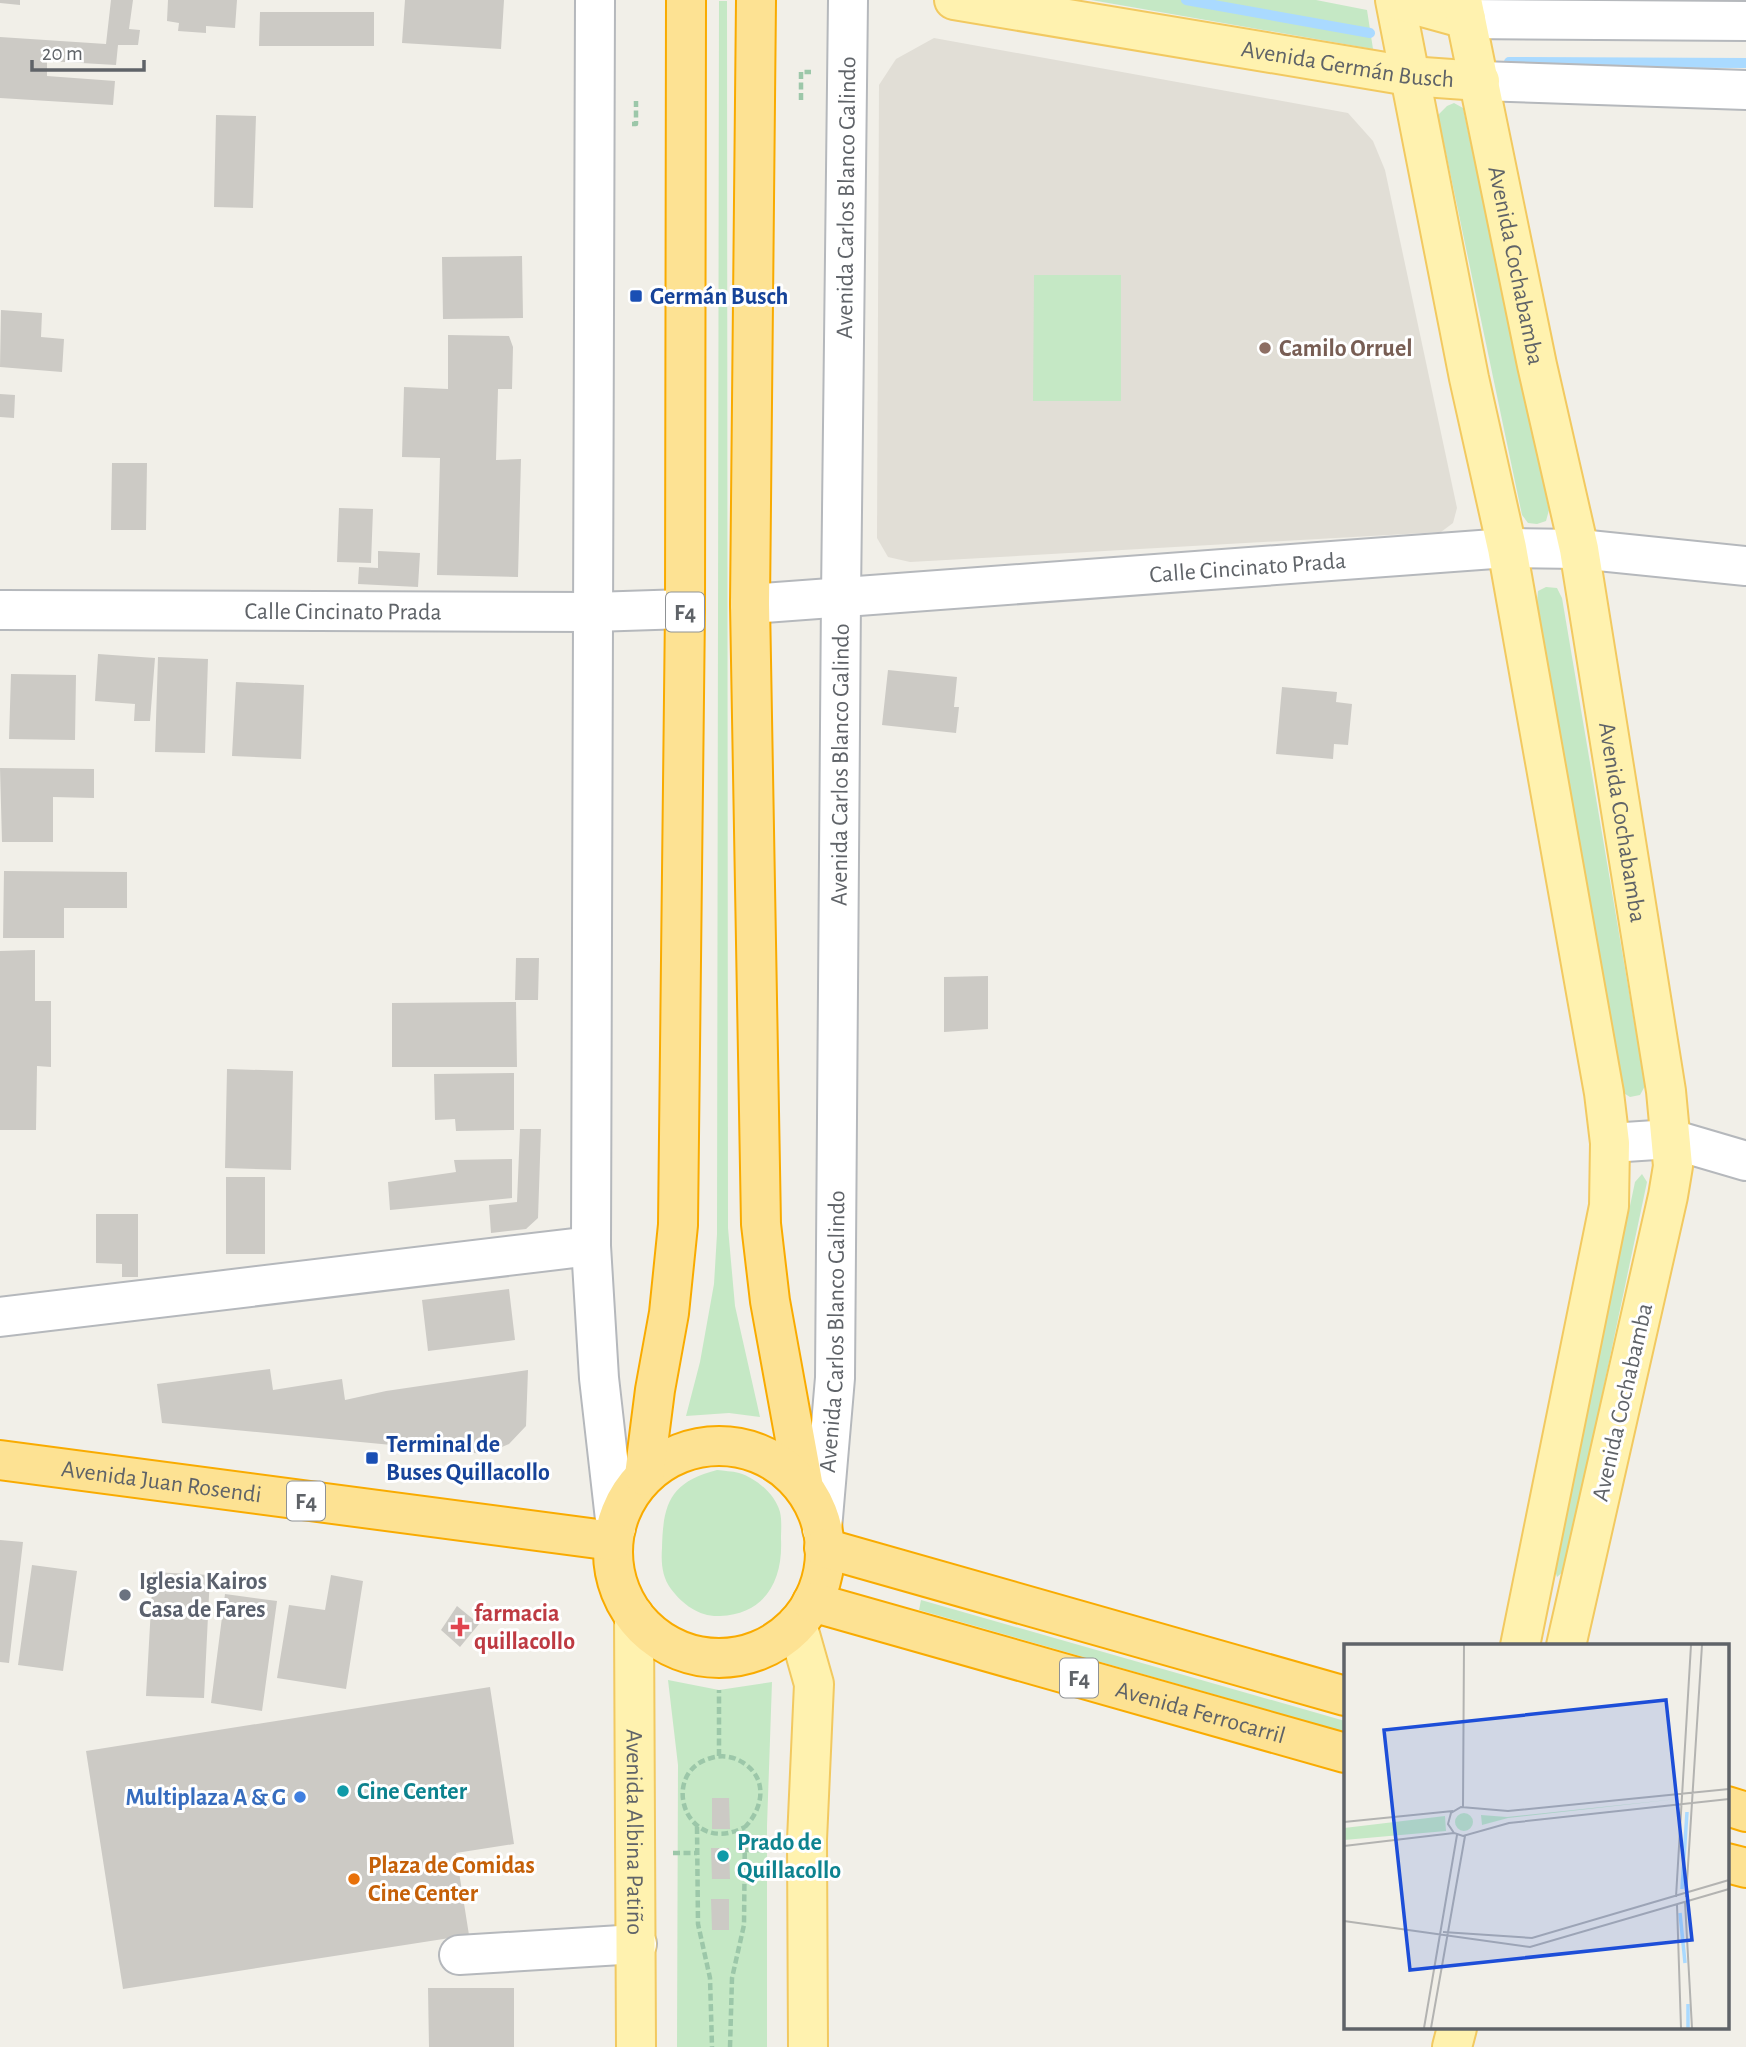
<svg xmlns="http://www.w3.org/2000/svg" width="1746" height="2047" viewBox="0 0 1746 2047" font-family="'Alegreya Sans',sans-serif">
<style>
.education{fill:#e1ded6}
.green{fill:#c5e8c5}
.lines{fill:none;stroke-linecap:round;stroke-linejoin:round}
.stream{stroke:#aadaff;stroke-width:10}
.building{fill:#cccac5}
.minor-casing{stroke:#b5b8bc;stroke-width:42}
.major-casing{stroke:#f2c960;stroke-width:42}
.highway-casing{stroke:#f9ab00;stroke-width:42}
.path{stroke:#9cc7a9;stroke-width:4.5;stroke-dasharray:7 3.5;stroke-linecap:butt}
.minor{stroke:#fff;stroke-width:38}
.major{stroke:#fff2af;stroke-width:38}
.highway{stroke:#fde293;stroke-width:38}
.transit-dot{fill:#1a4fb4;stroke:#fff;stroke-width:2.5}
.education-dot{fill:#8d6e63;stroke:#fff;stroke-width:2.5}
.worship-dot{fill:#6b7280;stroke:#fff;stroke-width:2.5}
.health-dot{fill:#e0444e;stroke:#fff;stroke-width:2.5}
.culture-dot{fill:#0f9aa8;stroke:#fff;stroke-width:2.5}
.shop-dot{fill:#3f7fe0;stroke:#fff;stroke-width:2.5}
.food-dot{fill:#e8710a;stroke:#fff;stroke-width:2.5}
.labels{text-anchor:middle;stroke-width:6;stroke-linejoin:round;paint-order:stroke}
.shield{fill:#fff;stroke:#8f9295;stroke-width:2}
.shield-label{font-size:23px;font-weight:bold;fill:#5f6368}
.street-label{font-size:24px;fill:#5f6368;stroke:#fff}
.transit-label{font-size:24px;font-weight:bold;fill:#164399;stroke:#fff;text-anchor:start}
.education-label{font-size:24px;font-weight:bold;fill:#785e54;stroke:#fff;text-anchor:start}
.worship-label{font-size:24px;font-weight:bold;fill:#5b616d;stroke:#fff;text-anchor:start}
.health-label{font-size:24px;font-weight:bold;fill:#be3a42;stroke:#fff;text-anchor:start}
.culture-label{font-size:24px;font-weight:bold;fill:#0d838f;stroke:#fff;text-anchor:start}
.shop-label{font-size:24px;font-weight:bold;fill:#366cbe;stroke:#fff;text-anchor:end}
.food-label{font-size:24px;font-weight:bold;fill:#c56008;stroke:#fff;text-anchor:start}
.inset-river{fill:none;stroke:#aadaff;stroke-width:3.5}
.inset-road{fill:none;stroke:#b3b3b1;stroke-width:2}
.view{fill:#1d4ed8;fill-opacity:0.15;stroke:#1d4ed8;stroke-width:3.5}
.inset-edge{fill:none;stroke:#5f6368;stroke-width:3.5}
</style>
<rect width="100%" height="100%" fill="#f1efe8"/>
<path class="education" d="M934 38 1348 113 1373 141 1385 170 1457 508 1453 523 1441 532 910 562 888 557 877 538 879 85 896 59Z"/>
<path class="green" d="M1091 0H1316L1367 10 1373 49Z
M719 1H727L728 1228 735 1306 760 1417 729 1413 686 1416 700 1362 714 1284 717 1234Z
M1454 103 1463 108 1549 510 1546 521 1537 524 1528 523 1522 515 1438 115 1447 106Z
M1034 275H1121V401H1033Z
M1546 587 1557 588 1562 598 1645 1086 1640 1095 1630 1097 1622 1092 1537 602 1538 591Z
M1642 1174 1647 1182 1565 1570 1557 1577 1554 1567 1635 1182Z
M717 1470C724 1471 732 1471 739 1473 756 1478 775 1494 780 1512 782 1520 781 1531 781 1539 783 1580 766 1614 720 1616 700 1617 683 1605 671 1589 662 1577 661 1563 662 1548 663 1504 670 1482 717 1470Z
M921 1600 1345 1721V1732L919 1610Z
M668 1680 719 1690 772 1682 767 1826V2047H677L678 1765Z"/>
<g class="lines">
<path class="stream" d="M1186 0 1370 33
M1509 62 1746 63"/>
</g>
<path class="building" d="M0 0H20V5L0 3Z
M111 0H133L129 29 140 30 138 45H118L116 65 47 61V76L115 81 113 105 0 98V37L106 44Z
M168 0H237L235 28 206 26V33L178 31 179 23 167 21Z
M405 0H504L501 49 402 43Z
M260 12H374V46H259Z
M216 115 256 116 253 208 214 207Z
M522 256 523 318 443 319 442 257Z
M1 310 42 313 41 337 64 339 62 372 0 367Z
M448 335 509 336 513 347 512 389H498L496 460 521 459 518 577 437 575 440 458 402 457 404 387 448 389Z
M0 394 15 395 14 418 0 417Z
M112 463H147L146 530H111Z
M339 508 373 509 371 563 337 562Z
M378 551 420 553 418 587 358 584 359 567 378 568Z
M98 654 155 658 150 721H134L135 704 95 701Z
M158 657 208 659 205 753 155 752Z
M888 670 957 677 954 707H959L956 733 882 725Z
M11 674 76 675 75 740 9 739Z
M236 682 304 685 301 759 232 756Z
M1282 687 1337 692 1336 702 1352 704 1348 745 1334 744 1333 759 1276 754Z
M0 768 94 769V798L53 797V842H2Z
M4 871 127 872V908H64V938H3Z
M35 950V1001H51V1067L37 1066 36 1130H0V951Z
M516 958H539L538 1000H515Z
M988 976V1029L944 1032V977Z
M516 1002 517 1067H392V1003Z
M227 1069 293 1071 291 1170 225 1168Z
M514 1073V1130L456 1131 455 1119 435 1120 434 1074Z
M520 1129H541L538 1218 526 1229 491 1233 489 1205 517 1202Z
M512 1159V1198L390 1210 388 1182 456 1172 454 1160Z
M226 1177H265V1254H226Z
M96 1214H138V1277H122V1264L96 1263Z
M509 1289 515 1340 428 1351 422 1300Z
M270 1369 273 1390 342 1379 345 1400 386 1391 528 1370 526 1426 509 1444 485 1454 162 1423 157 1384Z
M0 1540 23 1542 9 1663 0 1662Z
M32 1565 77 1571 63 1671 18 1665Z
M153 1572 210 1575 204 1698 146 1696Z
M331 1575 363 1581 346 1689 277 1678 289 1605 325 1610Z
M225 1594 277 1601 262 1711 211 1703Z
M457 1606 479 1624 460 1647 441 1630Z
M490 1687 514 1844 456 1853 469 1935 123 1989 86 1751Z
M712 1798H729L730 1829H712Z
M711 1848H729L730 1879H712Z
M711 1899H729V1930H712Z
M428 1988H514V2047H429Z"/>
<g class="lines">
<defs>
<g id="minor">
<path d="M595 0 591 1246 599 1378 616 1528"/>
<path d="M1466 19 1746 21"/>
<path d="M1480 81 1746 90"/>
<path id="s1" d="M750 604 1507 548 1579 549 1746 566"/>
<path id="s2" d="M0 610 593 612 685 609"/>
<path d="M1610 1143 1671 1139 1746 1161"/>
<path d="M0 1317 591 1246"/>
<path id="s3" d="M822 1529 835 1378 841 597 848 0"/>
<path d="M459 1955 637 1944"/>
</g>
<g id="major">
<path id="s4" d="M954 0 1409 76 1480 81"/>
<path d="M1395 0 1469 378 1507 548 1604 1093 1610 1143 1609 1206 1520 1646"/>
<path d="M1397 0 1466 19"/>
<path id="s5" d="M1462 0 1537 365 1579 549 1666 1091 1673 1166 1668 1196 1566 1646"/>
<path id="s6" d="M634 1615 636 2047"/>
<path d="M797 1624 814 1684 807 1840 808 2047"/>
<path d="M1452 2047 1457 2028"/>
</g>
<g id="highway">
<path d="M756 0 750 604 761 1224 770 1301 804 1488"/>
<circle cx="719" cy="1552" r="106"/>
<path id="s7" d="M0 1460 613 1541"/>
<path d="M644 1476 655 1390 669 1313 678 1225 685 609 686 0"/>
<path d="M824 1548 1345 1696"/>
<path id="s8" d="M812 1602 1345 1753"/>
<path d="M1727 1806 1746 1812"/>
<path d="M1727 1863 1746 1868"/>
</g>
</defs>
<use href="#minor" class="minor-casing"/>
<use href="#major" class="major-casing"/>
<use href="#highway" class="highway-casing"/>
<path class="path" d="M801 100V72H811
M632 124H636V101
M719 1756V1690
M697 1827 698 1924 710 1978 712 2047
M745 1850H769
M673 1853H697
M730 2047 732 1978 744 1925 745 1827C763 1809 769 1778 742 1762 733 1756 721 1755 711 1758 658 1772 685 1858 745 1827"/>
<use href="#minor" class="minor"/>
<use href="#major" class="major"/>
<use href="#highway" class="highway"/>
</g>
<g class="transit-dot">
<rect x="629" y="289" width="14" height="14" rx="3.5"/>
<rect x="365" y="1451" width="14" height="14" rx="3.5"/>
</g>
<circle class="education-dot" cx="1265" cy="348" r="7"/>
<circle class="worship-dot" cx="125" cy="1595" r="7"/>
<path class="health-dot" d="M456.5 1616.5h7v7h7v7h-7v7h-7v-7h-7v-7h7z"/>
<g class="culture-dot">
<circle cx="343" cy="1791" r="7"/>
<circle cx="723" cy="1856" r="7"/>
</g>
<circle class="shop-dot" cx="300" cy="1797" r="7"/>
<circle class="food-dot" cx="354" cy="1879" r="7"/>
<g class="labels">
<g class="shield">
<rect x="666" y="592.5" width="38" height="39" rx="5"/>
<rect x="287" y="1481.5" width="38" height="39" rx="5"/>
<rect x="1060" y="1658.5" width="38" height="39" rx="5"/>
</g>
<g class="shield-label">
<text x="685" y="620">F4</text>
<text x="306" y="1509">F4</text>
<text x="1079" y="1686">F4</text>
</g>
<g class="street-label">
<text dy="8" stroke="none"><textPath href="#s4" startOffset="399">Avenida Germán Busch</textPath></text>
<text dy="8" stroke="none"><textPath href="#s3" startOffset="1332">Avenida Carlos Blanco Galindo</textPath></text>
<text dy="8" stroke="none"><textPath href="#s5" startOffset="271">Avenida Cochabamba</textPath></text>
<text dy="8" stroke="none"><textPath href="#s1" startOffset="499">Calle Cincinato Prada</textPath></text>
<text dy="8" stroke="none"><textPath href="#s2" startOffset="343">Calle Cincinato Prada</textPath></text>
<text dy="8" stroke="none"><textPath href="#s3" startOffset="765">Avenida Carlos Blanco Galindo</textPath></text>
<text dy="8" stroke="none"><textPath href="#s5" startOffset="838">Avenida Cochabamba</textPath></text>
<text dy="8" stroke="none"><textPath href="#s3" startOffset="198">Avenida Carlos Blanco Galindo</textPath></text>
<text transform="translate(1622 1402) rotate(-77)" y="8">Avenida Cochabamba</text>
<text dy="8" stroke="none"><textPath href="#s7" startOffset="163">Avenida Juan Rosendi</textPath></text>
<text dy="8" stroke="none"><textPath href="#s8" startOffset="404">Avenida Ferrocarril</textPath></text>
<text dy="8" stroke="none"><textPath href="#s6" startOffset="217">Avenida Albina Patiño</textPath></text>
</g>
<g class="transit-label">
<text x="650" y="304">Germán Busch</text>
<text x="386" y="1452">Terminal de<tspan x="386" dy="28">Buses Quillacollo</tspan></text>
</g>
<g class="education-label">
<text x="1279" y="356">Camilo Orruel</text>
</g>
<g class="worship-label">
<text x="139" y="1589">Iglesia Kairos<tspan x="139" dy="28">Casa de Fares</tspan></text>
</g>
<g class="health-label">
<text x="474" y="1621">farmacia<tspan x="474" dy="28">quillacollo</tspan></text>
</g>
<g class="culture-label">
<text x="357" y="1799">Cine Center</text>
<text x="737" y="1850">Prado de<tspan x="737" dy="28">Quillacollo</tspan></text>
</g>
<g class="shop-label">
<text x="286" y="1805">Multiplaza A &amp; G</text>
</g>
<g class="food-label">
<text x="368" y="1873">Plaza de Comidas<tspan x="368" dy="28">Cine Center</tspan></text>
</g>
</g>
<g transform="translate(1344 1644)">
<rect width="385" height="385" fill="#f1efe8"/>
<path d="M333 155 164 174 138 181 137 171 163 173ZM111 178a9 9 0 1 1 18 0a9 9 0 1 1-18 0ZM101 172 102 187 0 196V184Z" fill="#c5e8c5"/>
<path class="inset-river" d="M338 245 343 168M336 269 341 319M344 360V384"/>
<path class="inset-road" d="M385 145 164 167 117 163 107 169 104 180 110 189 119 192 165 179 385 155M119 163 120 1M0 178 109 167M0 202 110 189M332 253 347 1M342 253 358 1M341 258 348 384M333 261 337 384M0 277 186 303 385 245M99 288 188 294 385 236M80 384 113 191M87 384 121 192"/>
<path class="view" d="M322 56 348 296 66 326 40 86Z"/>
<rect width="385" height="385" class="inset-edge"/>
</g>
<path d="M32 60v10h112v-10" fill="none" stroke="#5f6368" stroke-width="3.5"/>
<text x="42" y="60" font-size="21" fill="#5f6368" stroke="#ffffff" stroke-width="5" paint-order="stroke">20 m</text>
</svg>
